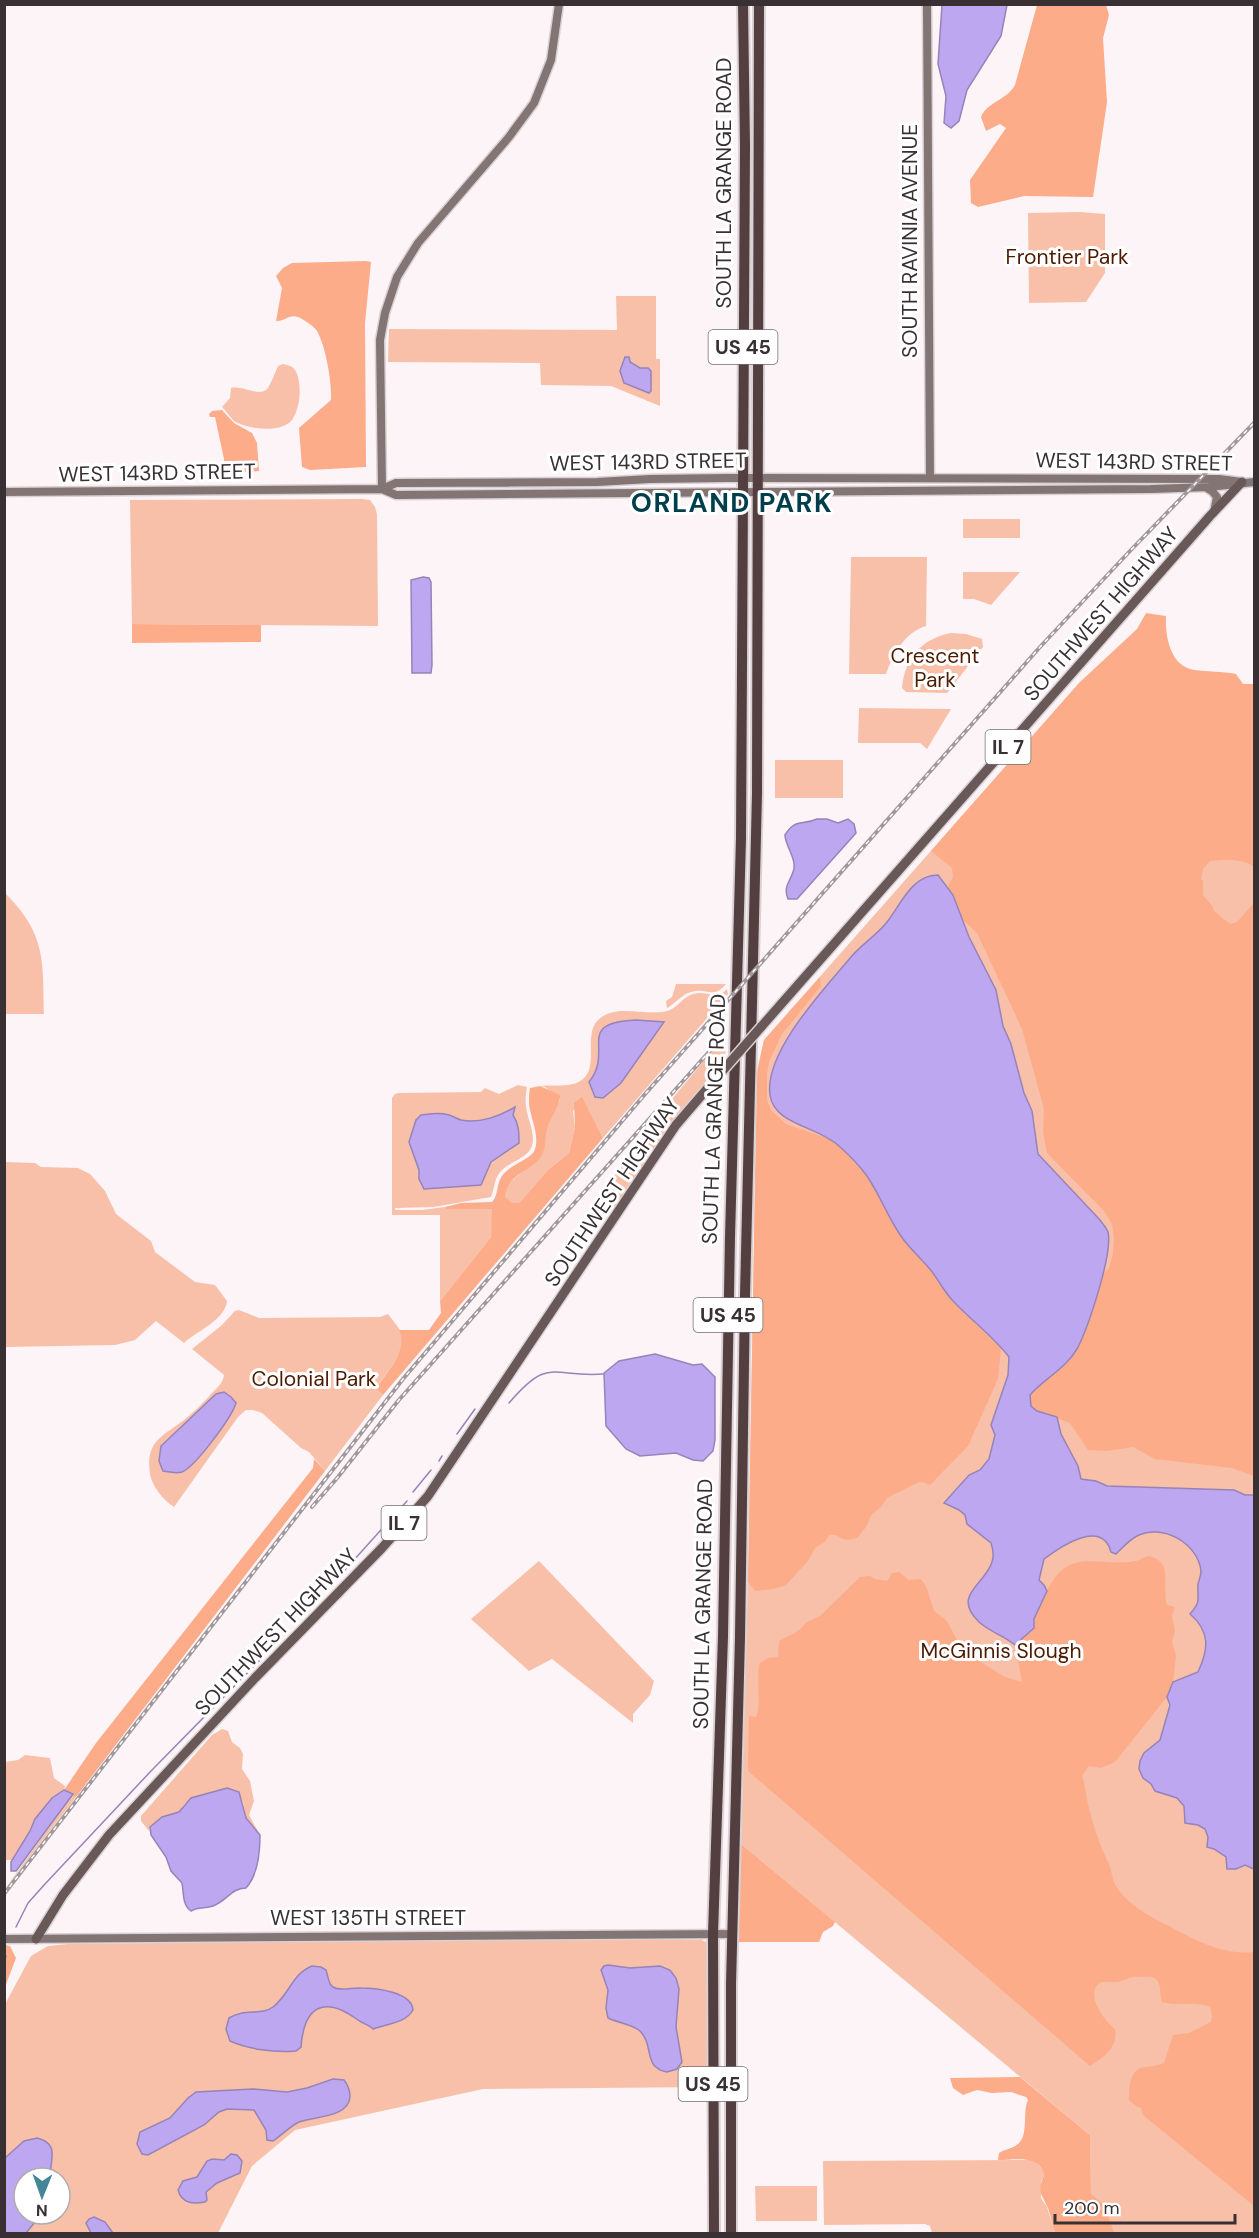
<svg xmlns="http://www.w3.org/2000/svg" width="1259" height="2238" viewBox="0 0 1259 2238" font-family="'DM Sans',sans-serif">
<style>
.green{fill:#f8c0a8;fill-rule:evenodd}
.forest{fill:#fcac89}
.water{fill:#bea7f1;stroke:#9683b8;stroke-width:1.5}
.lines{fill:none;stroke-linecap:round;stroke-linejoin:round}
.stream{stroke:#9683b8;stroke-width:1.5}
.secondary-casing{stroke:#dad1d4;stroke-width:11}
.primary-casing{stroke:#dad1d4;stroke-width:12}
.highway-casing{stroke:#dad1d4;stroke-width:14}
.secondary{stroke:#847575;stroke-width:8}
.primary{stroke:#695858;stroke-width:9}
.highway{stroke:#533f3f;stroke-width:10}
.rail-casing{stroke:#a1989b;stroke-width:4}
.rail{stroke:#fff;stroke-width:1.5;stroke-dasharray:4.5;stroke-linecap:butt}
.primary-bridge-casing{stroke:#dad1d4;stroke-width:12;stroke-linecap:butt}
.primary-bridge{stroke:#695858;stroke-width:9}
.labels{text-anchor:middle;stroke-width:6;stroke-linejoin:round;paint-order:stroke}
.shield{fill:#fff;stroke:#746e70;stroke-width:1.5}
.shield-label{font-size:20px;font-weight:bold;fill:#393033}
.street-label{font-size:21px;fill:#393033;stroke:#fff}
.park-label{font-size:21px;fill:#4c1b02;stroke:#fff}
.district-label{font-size:27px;font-weight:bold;letter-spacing:1.5px;fill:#013e4b;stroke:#fff}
</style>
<rect width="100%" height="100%" fill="#fdf4f7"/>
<path class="green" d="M1080 212 1105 214V273L1086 302 1029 303 1028 213Z
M616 296H656V359H660V406L611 386 541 385 540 363 388 362 389 329 617 330Z
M283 364C287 365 293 366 295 370 303 383 300 409 292 420 281 434 247 429 234 421 230 417 226 411 222 407L230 398 231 388C243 385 260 398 268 388 272 381 275 373 278 366Z
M362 499 370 500 375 507 377 514 378 626 132 624 130 500Z
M963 519H1020V538H963Z
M851 557H927L926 626C905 632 893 654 886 674H849Z
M963 572H1020L991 605 974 599H963Z
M951 633 966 634 982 639 983 647 947 693 906 692 902 688C905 658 921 639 951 633Z
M1080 682 1254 684V2233H1091L1090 2135 740 1843 748 1582 757 1072 764 1040Z
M859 708 951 709 927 749 920 743H858Z
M775 760H843V798H775Z
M5 893C46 934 43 960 44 1014H5Z
M676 984H726C713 1000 707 987 691 992 682 994 675 1004 667 1008L666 1001 672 997Z
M727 989 728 994 603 1138 582 1098 573 1111 575 1127 569 1153 548 1170 519 1203H512L504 1197 506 1186 543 1153 546 1130 553 1111 560 1100 545 1087 540 1086C549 1085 559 1086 568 1085 607 1079 580 1038 598 1020 617 1002 648 1018 670 1010 679 1006 683 997 693 994 706 990 716 1001 727 989Z
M717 1045H726L725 1060 668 1130 614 1213 607 1212 598 1195 642 1143V1135Z
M518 1085 527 1087C526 1093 525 1100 526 1106 527 1119 537 1135 531 1148 526 1159 509 1162 501 1171 494 1179 495 1187 491 1197L433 1207 395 1208V1210H422L445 1207 446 1209H493L491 1237 440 1301V1215H392V1098L395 1094 399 1093 481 1092 485 1088 499 1094Z
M5 1162 35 1163 41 1167 78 1168 90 1174 105 1191 116 1214 151 1241 155 1252 195 1282 215 1285 227 1301C225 1320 197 1331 184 1343L156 1321 135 1340 115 1345 5 1347Z
M239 1310 259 1318 380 1317 388 1314C393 1321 403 1331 403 1340 403 1353 384 1377 376 1387L383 1395 325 1471 309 1452 301 1448 262 1413 253 1410H246L238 1417 174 1507C163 1500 152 1486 150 1474 145 1441 163 1436 184 1420 194 1412 203 1403 211 1394 217 1388 223 1383 224 1375L192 1349 221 1326 235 1311Z
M539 1561 654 1681 650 1695 633 1714V1723L552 1659 529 1671 471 1619Z
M222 1729 228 1731 232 1742 240 1748 243 1754 242 1769 250 1781 254 1801 249 1815 260 1835 246 1818 243 1802 185 1803 179 1812 162 1817 150 1827 149 1831 141 1821V1816L212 1735Z
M25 1755 50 1758 54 1778 65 1786 64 1790 52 1798 35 1819 30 1831 12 1860H5V1762L18 1760Z
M73 1794 76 1797 5 1889Z
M579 1938 701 1940 709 1943 712 2087 483 2089 295 2130 252 2166 218 2233H5L4 2006 31 1956 48 1946 68 1944ZM24 2178H60V2214H24Z
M1034 2160 1043 2170 1044 2175 1041 2182V2198L1047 2207 1055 2233H932L930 2226 925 2224 824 2225 823 2161Z
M755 2186H817V2221H756Z"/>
<path class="forest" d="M1037 5H1106L1109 15 1103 38 1107 102 1093 197 1024 196 978 207 971 203 970 180 1006 128 1000 124 986 131 981 117C987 102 1007 100 1015 85Z
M366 261 371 262 365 323 366 467 310 470 302 467 299 428 331 400C332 383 326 347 317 331 315 327 303 319 298 317 289 314 284 322 276 321L282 288 276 276 283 268 292 263Z
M222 410 234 423 252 433 257 443 259 471 223 474 224 459 215 417H210L209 414 212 411Z
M1146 613 1166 616C1165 636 1170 666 1194 670 1207 672 1222 671 1236 674L1243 684H1254V867C1243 858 1224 860 1210 861L1203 869 1201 879 1203 881V895L1213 907 1214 911 1230 924 1237 922 1254 903V1476L1232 1468 1155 1459 1133 1447 1107 1451 1088 1450 1070 1423 1037 1411 1031 1406 1029 1395 1076 1349 1102 1275 1109 1268 1113 1253 1114 1238 1112 1224 1104 1211 1047 1153 1043 1132 1044 1109 1022 1029 977 933 963 920 948 886 953 877 952 868 931 851 1080 682 1137 629Z
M132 624 261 625V642L132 643Z
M820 977 821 986 782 1034 769 1062 767 1074V1100L771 1110 786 1124 829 1139 839 1146 868 1177 901 1236 933 1273 938 1283 954 1303 1001 1348 998 1379 968 1446 930 1485 923 1482H919L887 1498 881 1507 872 1514 866 1527 857 1538 846 1540 835 1535H829L825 1542 815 1548 808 1561 786 1585 774 1589 755 1591 748 1582 757 1072 764 1040Z
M540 1086 560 1095C560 1106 550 1118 547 1129 545 1136 546 1146 543 1153 534 1172 507 1172 505 1197L512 1203H519L548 1170 569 1153 575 1127 574 1103 582 1097 603 1138 383 1395 376 1388C387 1372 409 1349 399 1330H429L441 1313 440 1301 491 1237 492 1209H446L445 1207 461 1203 492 1202C499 1195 496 1184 502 1176 510 1165 524 1162 533 1153 542 1139 530 1118 529 1103 529 1098 529 1093 530 1088Z
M314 1459 325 1471 76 1797 64 1790 96 1743 313 1468Z
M1148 1556C1175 1561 1161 1586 1167 1605L1175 1607 1172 1616 1175 1631 1172 1642 1176 1656 1173 1682 1167 1697 1115 1762 1101 1768 1089 1766 1082 1776C1086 1787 1086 1797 1089 1808 1094 1828 1100 1846 1109 1864 1112 1871 1112 1880 1116 1886 1130 1909 1162 1922 1184 1934 1204 1945 1231 1955 1254 1952V2206L1143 2115 1141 2108 1136 2106 1129 2100C1129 2088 1129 2069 1145 2067 1152 2066 1157 2066 1164 2063L1173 2035 1189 2033 1211 2022 1212 2016 1210 2007C1195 2000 1181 2007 1162 2002 1159 1994 1163 1981 1152 1977 1149 1976 1146 1977 1143 1977 1132 1976 1131 1977 1121 1981 1114 1984 1103 1979 1098 1984 1086 1997 1105 2021 1115 2029 1118 2048 1104 2057 1090 2066L748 1771 749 1716 756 1717C762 1704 755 1678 760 1663L768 1658 778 1657 779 1641 798 1631 807 1622 820 1616 860 1577 870 1576 875 1579 887 1581 892 1573 899 1572 909 1580 921 1579 926 1586 934 1611 947 1621 963 1651 1005 1677 1022 1682 1015 1645 1034 1628C1034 1615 1041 1604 1046 1593 1067 1548 1091 1565 1130 1562 1136 1562 1142 1558 1148 1556Z
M740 1843 835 1922 833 1926 823 1932 819 1942H738Z
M5 1945 10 1946 16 1958 5 1987Z
M1020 2077 1090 2135 1091 2194 1105 2206 1114 2233H1055C1052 2225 1051 2216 1048 2208 1041 2193 1037 2192 1044 2175 1040 2154 1014 2160 998 2160L999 2153C1005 2149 1012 2149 1018 2144 1029 2135 1022 2113 1028 2100L1026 2097 1011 2092 992 2093 977 2090 963 2095 953 2088 950 2078Z"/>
<path class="water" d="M942 5H1007L1001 36 967 90 959 121 951 128 944 123 946 96 938 64Z
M625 357H629L630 362 640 368H648L651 371V391L649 393 624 383 620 371Z
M423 577 429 578 431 582 432 665 431 673H412L411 580Z
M817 819H827L838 823 848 819 854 824 856 833 797 899H788C783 886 790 882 793 872 798 860 785 846 785 835 795 818 802 826 817 819Z
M938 875 953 895 969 937 996 990 1003 1026 1011 1044 1024 1093 1032 1111 1038 1154 1100 1220C1103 1224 1106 1227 1108 1232 1113 1254 1088 1328 1077 1349 1066 1368 1044 1379 1030 1395L1031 1406 1037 1411 1057 1417 1061 1434 1078 1466 1081 1479 1096 1481 1107 1486 1234 1490 1245 1495H1254V1869L1245 1865 1236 1869H1227L1226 1857 1214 1849 1207 1847 1208 1837 1205 1829 1198 1825 1185 1823 1184 1806 1177 1798 1155 1791 1151 1784 1143 1778 1139 1769 1140 1761 1144 1753 1160 1740 1170 1705 1167 1697 1173 1682 1198 1672C1209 1649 1210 1631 1190 1614 1202 1600 1197 1600 1198 1584 1199 1580 1201 1576 1201 1571 1198 1543 1162 1523 1137 1536 1129 1540 1122 1548 1116 1554L1111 1552C1102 1518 1060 1547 1044 1559L1039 1580 1044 1585 1047 1591 1034 1619V1628L1015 1645C1003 1635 990 1632 979 1622 951 1595 985 1585 992 1562 994 1556 993 1549 991 1543L967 1524 965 1515 959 1510 944 1503 969 1475 980 1470 989 1459 995 1435 991 1425 1008 1375 1009 1357C993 1336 972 1321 954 1302 945 1293 940 1283 933 1273 924 1261 912 1251 903 1239 889 1220 880 1195 867 1176 859 1165 849 1155 839 1146 818 1126 774 1125 770 1095 764 1052 825 988 851 957 862 944 877 935 887 922 901 904 912 875 938 875Z
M636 1020 664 1022 621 1083 603 1098 595 1097 589 1082C615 1050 573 1023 636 1020Z
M515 1107 513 1115C519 1124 519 1133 519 1143L491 1162 481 1185 424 1189 419 1179V1170L409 1142 416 1120 421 1115C430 1114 439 1112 449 1115 453 1116 457 1119 461 1120 479 1124 500 1116 515 1107Z
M655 1354 693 1365 702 1364 715 1377V1440L713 1451 703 1461 693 1460 676 1453 640 1456 626 1449 606 1426 604 1373 619 1361Z
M224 1392 231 1397 236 1403C232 1417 195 1467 182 1472 176 1474 169 1472 163 1471L159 1461 161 1446 216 1394Z
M227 1788 239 1792 246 1818 260 1835C260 1852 258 1875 246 1888 231 1888 227 1901 213 1906 205 1909 199 1906 191 1911 182 1905 184 1893 182 1883L171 1871 166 1857 151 1835 150 1827 162 1817 179 1812 191 1798Z
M64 1790 73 1794 22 1863 16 1871H11V1862L30 1831 35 1819 52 1798Z
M608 1965 630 1968 660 1966 670 1970 676 1978 679 1989 676 2027 682 2062 677 2069 667 2072C642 2067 655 2046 640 2031 632 2024 618 2023 608 2018L606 2008 608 1990 601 1970 604 1966Z
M312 1966 321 1967 326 1970C328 1975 328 1984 333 1987 341 1992 353 1987 361 1988 376 1988 412 1992 413 2010 406 2023 386 2024 373 2029 370 2025 363 2024 358 2020 324 1995 304 2006 301 2047L296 2051C274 2053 248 2049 230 2041L226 2029 229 2018C245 2008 261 2016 273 2007 289 1995 292 1974 312 1966Z
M333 2079 344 2080C348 2085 350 2090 350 2097 348 2118 315 2116 299 2122 289 2127 282 2135 273 2141L267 2140 266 2130 254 2110 227 2109 219 2112 204 2125 148 2155 142 2154 137 2144 140 2132 170 2118 188 2098 196 2092 253 2089 287 2092 307 2088Z
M37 2138C62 2144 48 2162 51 2178H24V2214H55L35 2222 26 2233H5V2158L24 2141Z
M231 2154 237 2155 242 2161 240 2173 217 2183 206 2192 207 2200 205 2202C193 2204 182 2204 178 2190L183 2181 197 2177 207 2161 212 2159 224 2160Z
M94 2217 105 2222 113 2233H91L86 2223 89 2219Z"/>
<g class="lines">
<path class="stream" d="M509 1403C550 1355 552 1378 603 1374
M457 1434 475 1409
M439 1461 442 1456
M413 1492 431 1470
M344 1571 407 1501
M16 1927 28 1903 45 1884 151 1771 264 1656
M4 1963 6 1956"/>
<defs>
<path id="secondary" d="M927 4 930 478
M1207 488 1212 491 1217 497 1214 512
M382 489 396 495 1151 489 1209 487 1254 482
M382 489 380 340 385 313 397 277 418 243 509 137 534 103 551 60 559 4
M4 492 382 489 396 483 597 482 650 479 727 478 1219 479 1242 482
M4 1939 732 1934"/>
<path id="primary" d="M761 1027 1210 516 1242 482
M36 1939 63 1895 109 1835 255 1678 382 1548 428 1496 676 1125 725 1068"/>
<path id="highway" d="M714 2234 713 1934 723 1636 730 1237 741 838 745 146 743 4
M731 2234V1984L740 1637 745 1295 757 793 759 4"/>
</defs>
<use href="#secondary" class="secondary-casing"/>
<use href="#primary" class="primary-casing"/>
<use href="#highway" class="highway-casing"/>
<use href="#secondary" class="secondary"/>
<use href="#primary" class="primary"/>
<use href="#highway" class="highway"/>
<defs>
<path id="rail" d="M312 1507 338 1477 398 1401 716 1044
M4 1894 403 1379 646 1093 1040 647 1129 552 1254 423"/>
</defs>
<use href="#rail" class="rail-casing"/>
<use href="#rail" class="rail"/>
<defs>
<path id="primary-bridge" d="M725 1068 761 1027"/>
</defs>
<use href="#primary-bridge" class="primary-bridge-casing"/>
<use href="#primary-bridge" class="primary-bridge"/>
</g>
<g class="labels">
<g class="shield">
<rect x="708.5" y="330" width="69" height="34" rx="4.5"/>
<rect x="985.5" y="730" width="45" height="34" rx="4.5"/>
<rect x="693.5" y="1298" width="69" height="34" rx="4.5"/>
<rect x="381.5" y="1506" width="45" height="34" rx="4.5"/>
<rect x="678.5" y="2067" width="69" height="34" rx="4.5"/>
</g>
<g class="shield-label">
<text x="743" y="354">US 45</text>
<text x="1008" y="754">IL 7</text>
<text x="728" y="1322">US 45</text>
<text x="404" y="1530">IL 7</text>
<text x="713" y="2091">US 45</text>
</g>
<g class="street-label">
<text transform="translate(724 183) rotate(-90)" y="7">SOUTH LA GRANGE ROAD</text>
<text transform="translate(910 241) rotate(-90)" y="7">SOUTH RAVINIA AVENUE</text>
<text transform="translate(648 462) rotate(-1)" y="7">WEST 143RD STREET</text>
<text transform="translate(1134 462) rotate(1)" y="7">WEST 143RD STREET</text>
<text transform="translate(157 473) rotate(-1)" y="7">WEST 143RD STREET</text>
<text transform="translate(1101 614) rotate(-49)" y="7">SOUTHWEST HIGHWAY</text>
<text transform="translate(714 1119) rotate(-88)" y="7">SOUTH LA GRANGE ROAD</text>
<text transform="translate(612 1192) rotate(-56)" y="7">SOUTHWEST HIGHWAY</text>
<text transform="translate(703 1604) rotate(-89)" y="7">SOUTH LA GRANGE ROAD</text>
<text transform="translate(276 1632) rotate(-46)" y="7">SOUTHWEST HIGHWAY</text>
<text x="368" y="1925">WEST 135TH STREET</text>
</g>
<g class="park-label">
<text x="1067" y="264">Frontier Park</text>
<text x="935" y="663">Crescent<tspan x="935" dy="24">Park</tspan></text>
<text x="314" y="1386">Colonial Park</text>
<text x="1001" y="1658">McGinnis Slough</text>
</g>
<g class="district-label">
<text x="732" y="512">ORLAND PARK</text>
</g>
</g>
<rect width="1259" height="2238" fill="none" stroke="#393033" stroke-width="12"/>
<g transform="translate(42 2196) rotate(181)"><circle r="28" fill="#ffffff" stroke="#b0acad" stroke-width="1.5"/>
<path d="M0-4.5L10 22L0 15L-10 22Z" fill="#448597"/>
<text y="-9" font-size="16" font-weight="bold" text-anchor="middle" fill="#393033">N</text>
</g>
<path d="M1055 2214v9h180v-9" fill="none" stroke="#393033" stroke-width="3"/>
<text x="1064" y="2214" font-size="18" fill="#393033" stroke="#ffffff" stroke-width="4.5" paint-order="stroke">200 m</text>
</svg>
